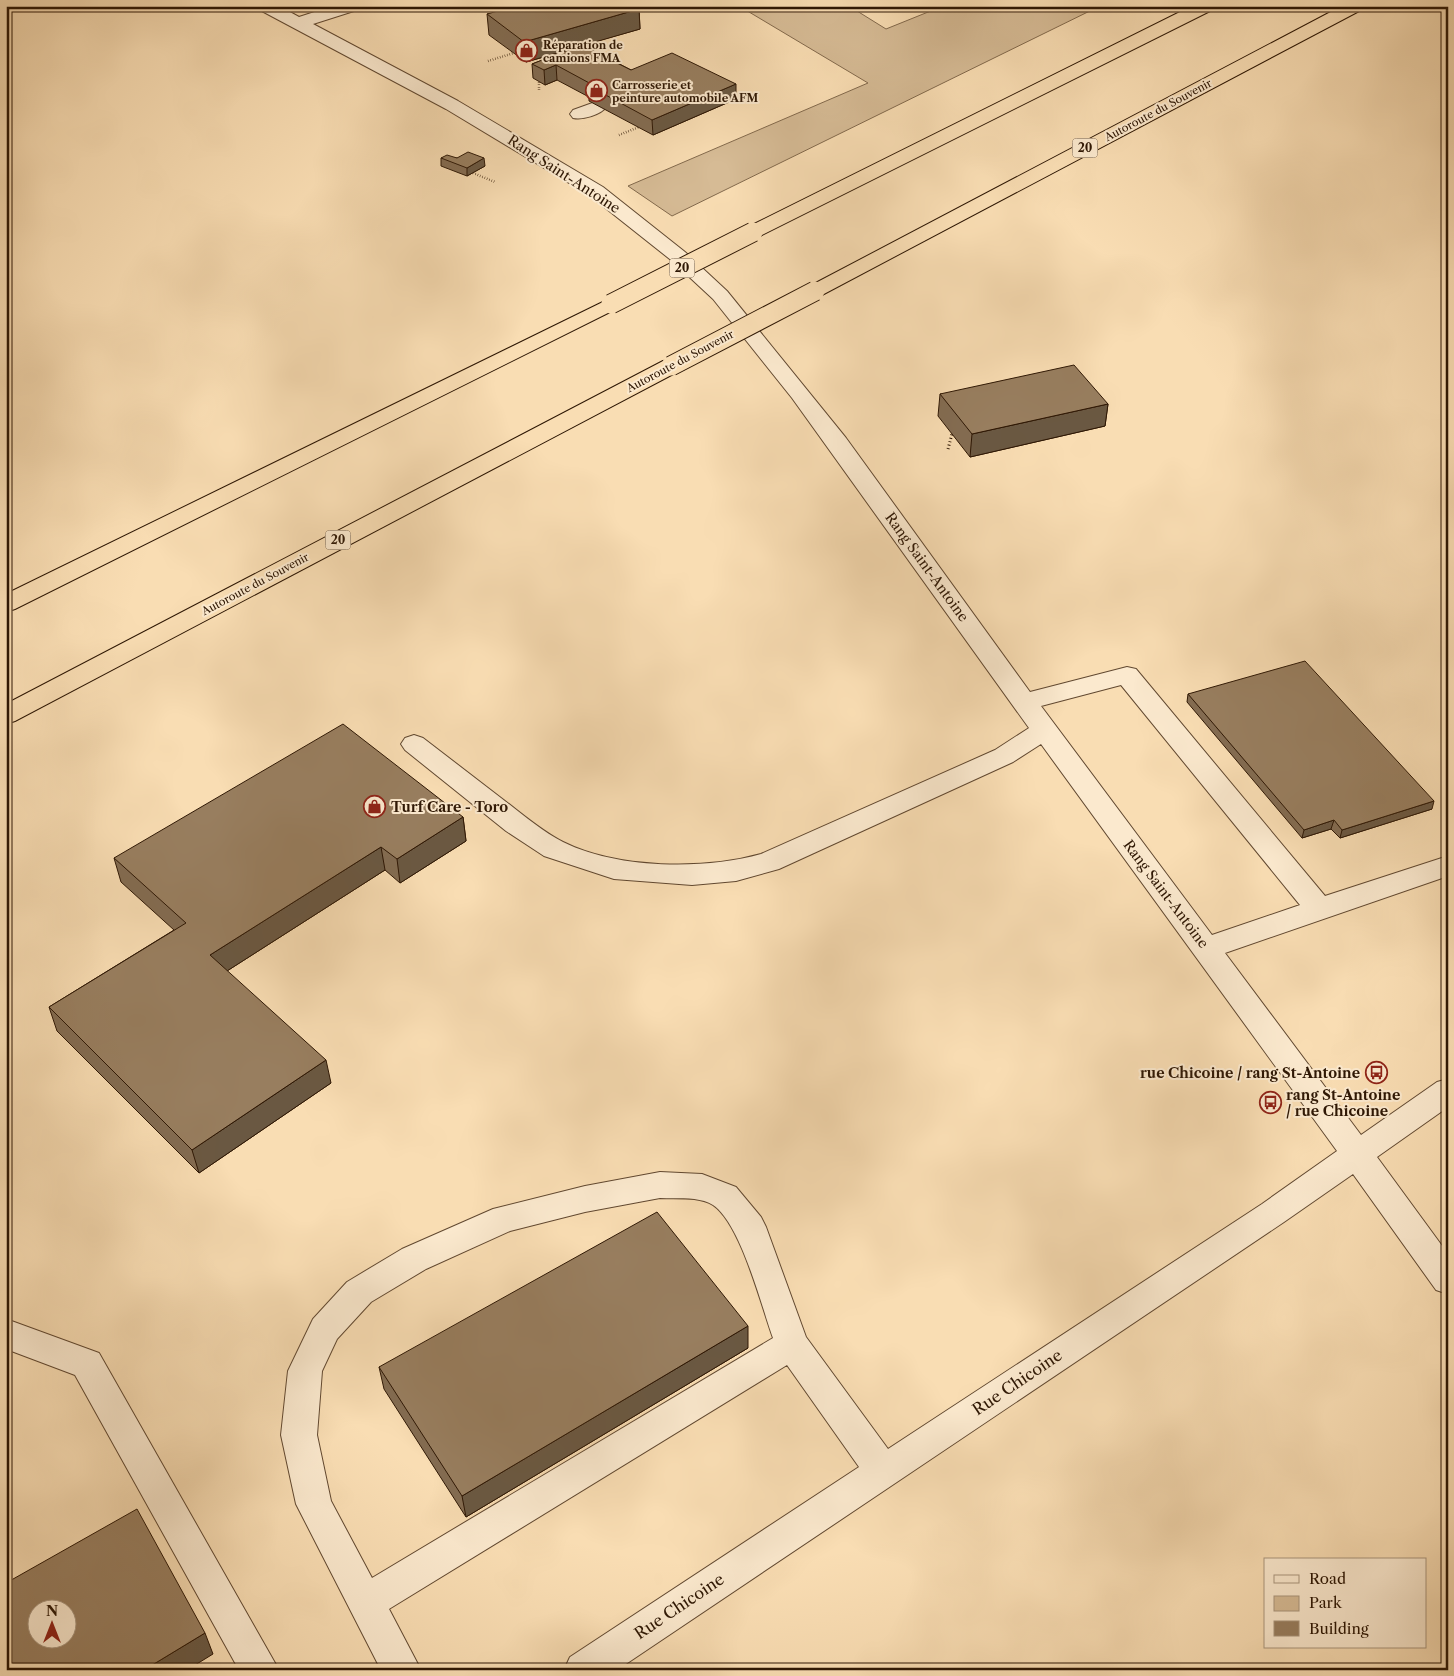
<svg xmlns="http://www.w3.org/2000/svg" width="1454" height="1676" viewBox="0 0 1454 1676" font-family="'Libre Caslon Text',serif">
<style>
.green{fill:#d6bb95;stroke:#82694c}
.lines{fill:none;stroke-linecap:round;stroke-linejoin:round}
.minor-casing{stroke:#614830;stroke-width:2}
.highway-casing{stroke:#2e1704;stroke-width:2}
.path-far1{stroke:#2e1704;stroke-width:2.5;stroke-dasharray:0.5 2;stroke-linecap:butt}
.path{stroke:#2e1704;stroke-width:3;stroke-dasharray:1 2.5;stroke-linecap:butt}
.minor{fill:#fbe9ce;fill-rule:evenodd}
.highway{fill:#f9ddb3;fill-rule:evenodd}
.highway-bridge-casing{stroke:#2e1704;stroke-width:21;stroke-linecap:butt}
.highway-bridge{stroke:#f9ddb3;stroke-width:19}
.wall{fill:#836c52;stroke:#2e1704}
.shaded-wall{fill:#6a5842;stroke:#2e1704}
.building{fill:#987e5f;stroke:#2e1704;fill-rule:evenodd}
.labels{text-anchor:middle;stroke-width:4;stroke-linejoin:round;paint-order:stroke}
.far-poi-label{font-size:11px;font-weight:bold;fill:#2e1704;stroke:#fbe9ce;text-anchor:start}
.far-street-label{font-size:11px;fill:#2e1704;stroke:#fbe9ce}
.shield{fill:#fbe9ce;stroke:#6c5641;stroke-width:1}
.shield-label{font-size:12px;font-weight:bold;fill:#2e1704}
.street-label{font-size:14px;fill:#2e1704;stroke:#fbe9ce}
.poi-label{font-size:14px;font-weight:bold;fill:#2e1704;stroke:#fbe9ce;text-anchor:start}
.near-street-label{font-size:16px;fill:#2e1704;stroke:#fbe9ce}
</style>
<rect width="100%" height="100%" fill="#f9ddb3"/>
<filter id="stains"><feTurbulence type="fractalNoise" baseFrequency=".004" numOctaves="4"/><feColorMatrix values="0 0 0 0 .2 0 0 0 0 .09 0 0 0 0 .02 0 0 0 .5 -.17"/></filter>
<radialGradient id="worn" r=".72"><stop offset=".6" stop-color="#630" stop-opacity="0"/><stop offset="1" stop-color="#630" stop-opacity=".3"/></radialGradient>
<path class="green" d="M739 6H849L886 29 943 6H1100L672 216 628 186 868 83Z"/>
<g class="lines">
<defs>
<path id="minor" d="M258 6H279L299 17 333 6H359L357 10 313 24 458 101 603 187 685 252 727 291 846 438 1030 692 1127 667 1136 669 1325 896 1448 856V876L1225 953 1361 1135 1437 1082 1448 1079V1107L1377 1157 1448 1254V1294L1436 1290 1353 1174 1284 1222 617 1670H564L570 1657 859 1467 787 1365 389 1609 421 1670H381L296 1504 281 1435 288 1371 313 1319 347 1282 402 1249 493 1209 585 1186 660 1172 702 1174 736 1187 761 1217 766 1227 806 1337 888 1449 1262 1204 1337 1151 1041 744 1013 762 779 869 736 881 692 885 614 879 544 856 506 831 405 750 401 744 405 738 414 735 423 738C449 758 475 778 501 798 521 813 541 831 563 842 617 869 704 870 761 854L995 750 1029 728 792 398 713 299 671 260 589 195 446 109 260 10ZM1121 685 1300 905 1212 935 1041 706ZM660 1198C676 1199 699 1196 713 1205 741 1224 761 1305 773 1338L372 1578 331 1501 317 1435 322 1371 337 1339 371 1302 426 1269 510 1231 585 1212Z
M598 101 604 102 607 106C601 115 583 120 573 118L570 114 573 110Z
M6 1319 99 1353 279 1670H239L75 1375 6 1349Z"/>
<path id="highway" d="M1192 6H1214L1212 10 760 236H746L743 232 746 228Z
M1342 6H1363L1361 10 822 295 815 297 808 295 805 291 808 287Z
M611 298 618 300 621 304 618 308 15 609 6 612V594Z
M671 360 679 361 682 366 679 371 15 721 6 724V704L663 361Z"/>
</defs>
<use href="#minor" class="minor-casing"/>
<use href="#highway" class="highway-casing"/>
<path class="path-far1" d="M488 61 514 53
M539 82V92
M619 135 639 127
M473 173 495 182"/>
<path class="path" d="M948 449 952 434"/>
<use href="#minor" class="minor"/>
<use href="#highway" class="highway"/>
<defs>
<path id="highway-bridge" d="M611 304 753 232
M671 366 815 291"/>
</defs>
<use href="#highway-bridge" class="highway-bridge-casing"/>
<use href="#highway-bridge" class="highway-bridge"/>
</g>
<path class="wall" d="M639 9 640 29 583 45 631 70 736 99 653 135 589 101V97L557 80 545 85 533 78 532 64 569 50 526 62 489 35 487 14Z
M441 158H457L485 166 467 176 441 166Z
M940 394 1108 404 1105 426 970 457 938 416Z
M1188 694 1432 809 1340 838 1331 829 1302 838 1187 702Z
M463 817 466 841 400 883 385 870 227 971 331 1083 199 1173 57 1031 49 1007 174 930 121 882 114 858Z
M748 1348 466 1517 384 1389 379 1367Z"/>
<path class="shaded-wall" d="M639 9 640 29 526 62 524 42Z
M556 65 557 80 545 85 544 70Z
M736 84V99L653 135 652 120Z
M484 158 485 166 467 176V168Z
M1108 404 1105 426 970 457 972 434Z
M1434 801 1432 809 1340 838 1342 830Z
M463 817 466 841 400 883 397 859Z
M1334 820 1331 829 1302 838 1304 830Z
M381 847 385 870 216 978 210 955Z
M326 1060 331 1083 199 1173 192 1150Z
M748 1326V1348L466 1517 462 1496Z
M205 1633 213 1654 187 1670H144Z"/>
<path class="building" d="M516 6H636L639 9 524 42 487 14Z
M581 45 631 70 672 53 736 84 652 120 589 86 593 85 556 65 544 70 532 64Z
M468 152 484 158 467 168 441 158 447 155 457 158Z
M1074 365 1108 404 972 434 940 394Z
M1305 661 1434 801 1342 830 1334 820 1304 830 1188 694Z
M343 724 463 817 397 859 381 847 210 955 326 1060 192 1150 49 1007 186 923 114 858Z
M657 1212 748 1326 462 1496 379 1367Z
M137 1509 205 1633 144 1670H6V1583ZM38 1608H68V1638H38Z"/>
<defs>
<symbol id="shop-ring" viewBox="-11 -11 22 22"><circle r="9.5" fill="#fbe9ce" stroke="#8f2418" stroke-width="1.5"/><path d="M-5-2.5h2.3a2.7 3.5 0 0 1 5.4 0H5L5.5 6h-11ZM-1.5-2.5h3a1.5 2.3 0 0 0-3 0Z" fill="#8f2418"/></symbol>
<symbol id="bus-ring" viewBox="-11 -11 22 22"><circle r="9.5" fill="#fbe9ce" stroke="#8f2418" stroke-width="1.5"/><path d="M-5-6H5V4H4V6H2V4H-2V6H-4V4H-5ZM-3.5-4V0h7V-4ZM-3.5 1.2v1.5H-2V1.2ZM2 1.2v1.5H3.5V1.2Z" fill="#8f2418"/></symbol>
</defs>
<g fill-rule="evenodd">
<use href="#shop-ring" x="514" y="38" width="25" height="25"/>
<use href="#shop-ring" x="584" y="78" width="25" height="25"/>
<use href="#shop-ring" x="362" y="794" width="25" height="25"/>
<use href="#bus-ring" x="1364" y="1060" width="25" height="25"/>
<use href="#bus-ring" x="1258" y="1090" width="25" height="25"/>
</g>
<g class="labels">
<g class="far-poi-label">
<text x="543" y="49">Réparation de<tspan x="543" dy="13">camions FMA</tspan></text>
<text x="612" y="89">Carrosserie et<tspan x="612" dy="13">peinture automobile AFM</tspan></text>
</g>
<g class="far-street-label">
<text transform="translate(1158 110) rotate(-28)" y="4">Autoroute du Souvenir</text>
<text transform="translate(680 361) rotate(-28)" y="4">Autoroute du Souvenir</text>
<text transform="translate(255 584) rotate(-28)" y="4">Autoroute du Souvenir</text>
</g>
<g class="shield">
<rect x="1072.5" y="138.5" width="25" height="19" rx="4"/>
<rect x="669.5" y="258.5" width="25" height="19" rx="4"/>
<rect x="325.5" y="530.5" width="25" height="19" rx="4"/>
</g>
<g class="shield-label">
<text x="1085" y="152">20</text>
<text x="682" y="272">20</text>
<text x="338" y="544">20</text>
</g>
<g class="street-label">
<text transform="translate(564 174) rotate(33)" y="5">Rang Saint-Antoine</text>
<text transform="translate(927 567) rotate(54)" y="5">Rang Saint-Antoine</text>
<text transform="translate(1166 894) rotate(53)" y="5">Rang Saint-Antoine</text>
</g>
<g class="poi-label">
<text x="391" y="812">Turf Care - Toro</text>
<text x="1360" y="1078" text-anchor="end">rue Chicoine / rang St-Antoine</text>
<text x="1286" y="1100">rang St-Antoine<tspan x="1286" dy="16">/ rue Chicoine</tspan></text>
</g>
<g class="near-street-label">
<text transform="translate(1017 1382) rotate(-34)" y="6">Rue Chicoine</text>
<text transform="translate(679 1606) rotate(-34)" y="6">Rue Chicoine</text>
</g>
</g>
<rect width="1454" height="1676" fill="none" stroke="#f9ddb3" stroke-width="25"/>
<rect x="8" y="8" width="1439" height="1661" fill="none" stroke="#2e1704" stroke-width="2.5"/>
<rect x="12" y="12" width="1429" height="1651" fill="none" stroke="#2e1704"/>
<rect x="1264" y="1558" width="162" height="90" fill="#fbe9ce" stroke="#a9957d"/>
<rect x="1274" y="1575" width="25" height="8" fill="#fbe9ce" stroke="#a9957d"/>
<text x="1309" y="1584" font-size="15" fill="#2e1704">Road</text>
<rect x="1274" y="1596" width="25" height="15" fill="#d6bb95" stroke="#a9957d"/>
<text x="1309" y="1608" font-size="15" fill="#2e1704">Park</text>
<rect x="1274" y="1621" width="25" height="15" fill="#987e5f" stroke="#a9957d"/>
<text x="1309" y="1634" font-size="15" fill="#2e1704">Building</text>
<g transform="translate(52 1624)"><circle r="24" fill="#fbe9ce" stroke="#a9957d"/>
<path d="M0-4L9 19L0 12L-9 19Z" fill="#8f2418"/>
<text y="-8" font-size="14" font-weight="bold" text-anchor="middle" fill="#2e1704">N</text>
</g>
<rect width="100%" height="100%" filter="url(#stains)"/>
<rect width="100%" height="100%" fill="url(#worn)"/>
</svg>
